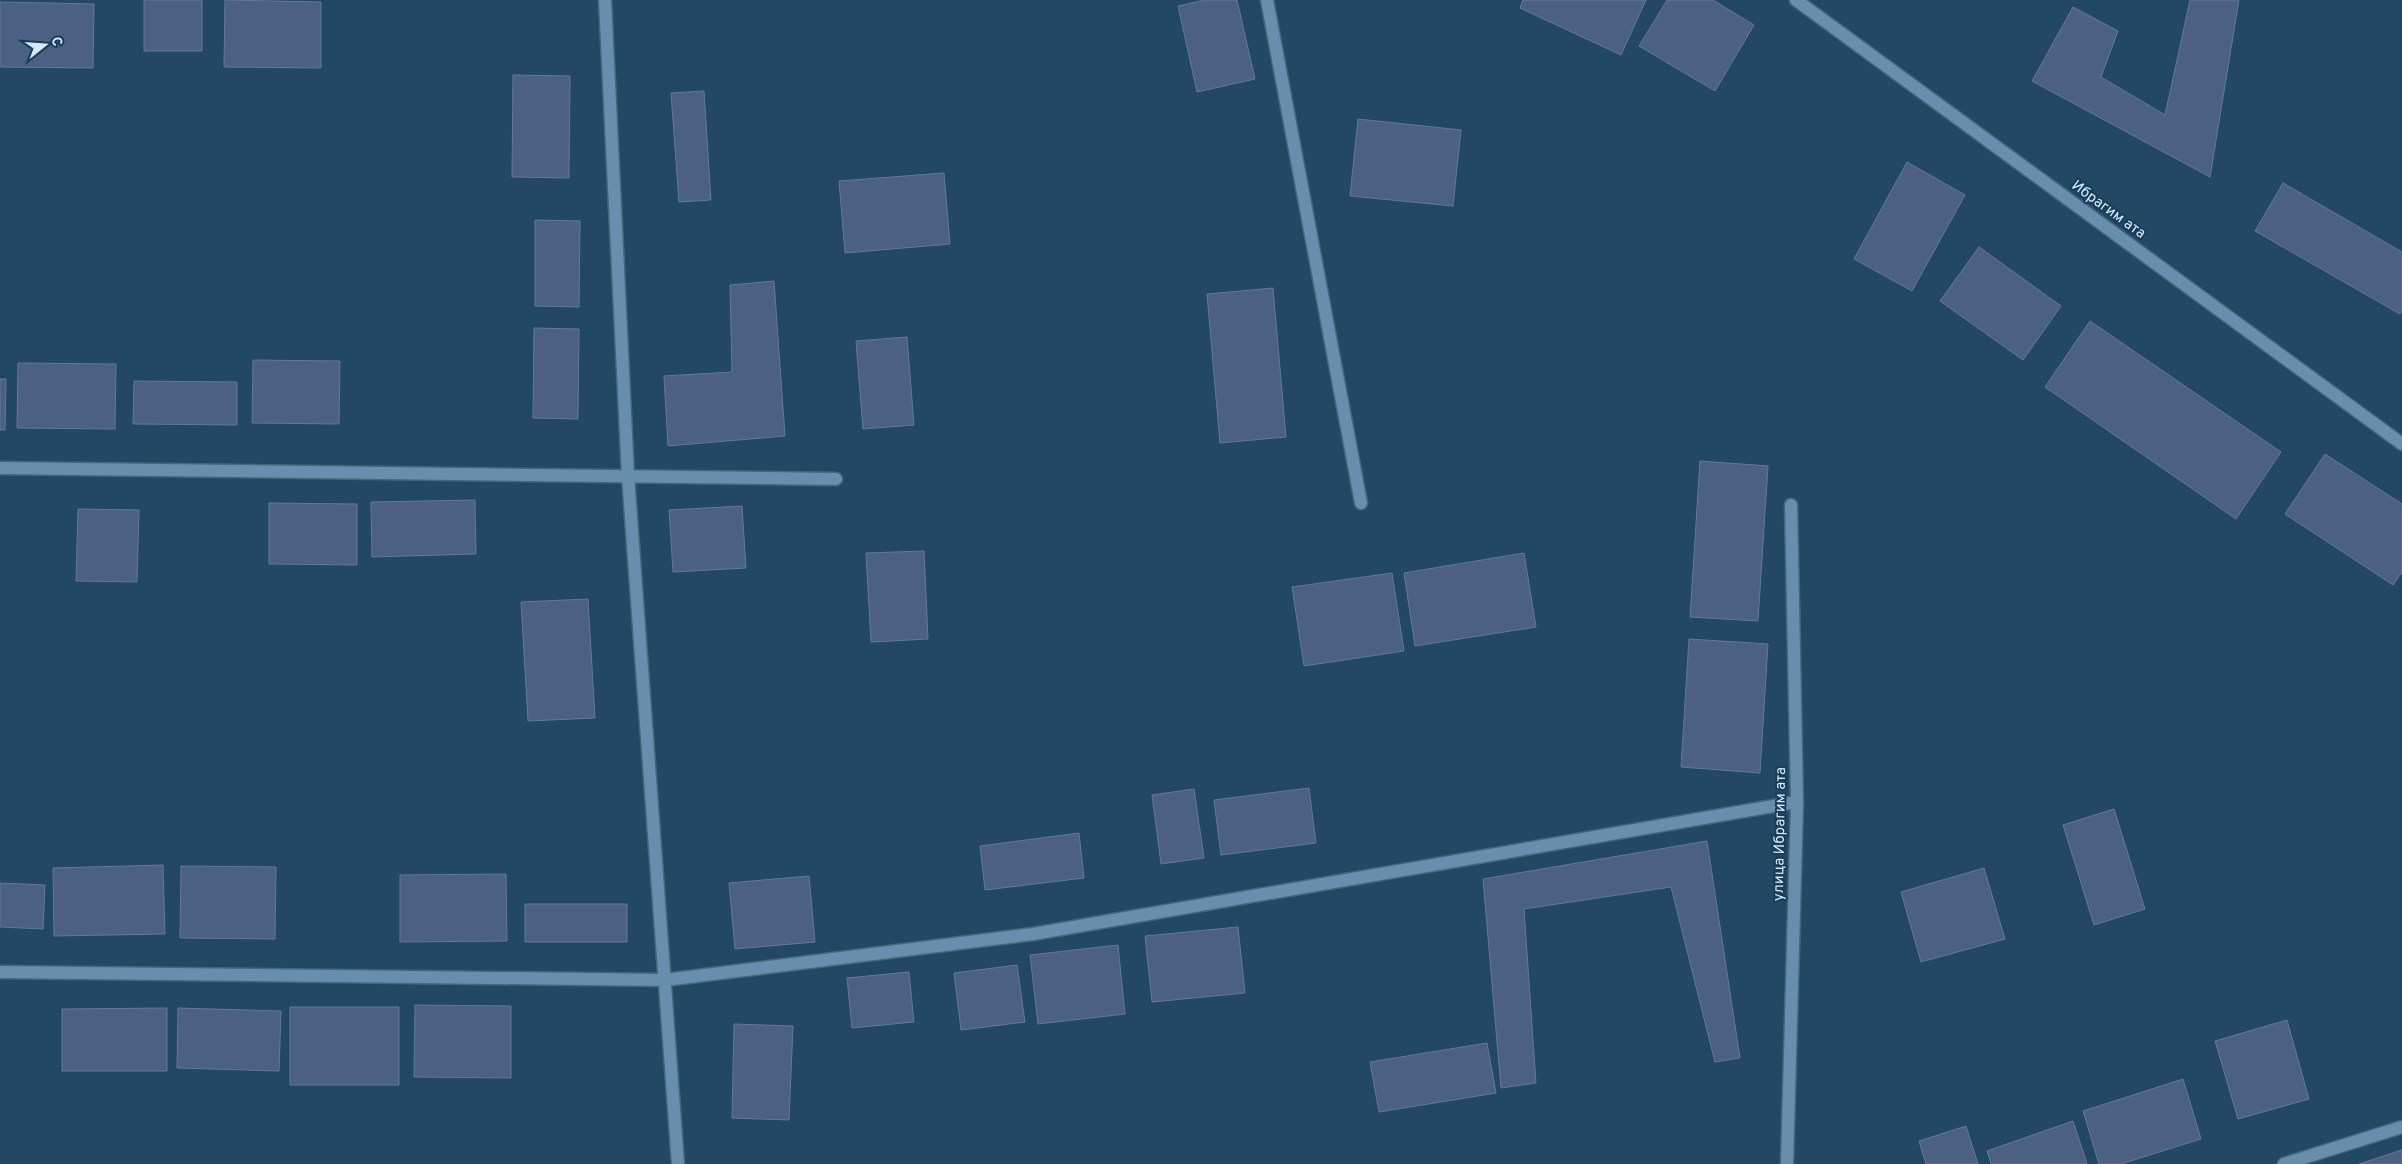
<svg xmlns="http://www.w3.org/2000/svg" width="2402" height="1164" viewBox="0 0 2402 1164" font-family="Overpass,sans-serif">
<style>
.building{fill:#4c6084;stroke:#63789d}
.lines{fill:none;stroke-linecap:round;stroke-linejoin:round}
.minor-casing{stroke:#43667c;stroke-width:15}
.minor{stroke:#678fad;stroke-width:12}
.labels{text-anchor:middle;stroke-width:4;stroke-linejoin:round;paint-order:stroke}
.street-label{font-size:15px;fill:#d4e9f9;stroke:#173d57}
</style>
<rect width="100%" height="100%" fill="#224863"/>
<path class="building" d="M144 0H202V51H144Z
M225 0 321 2V68L224 67Z
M1205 0H1237L1255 79 1197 92 1178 6Z
M1523 0H1646L1621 55 1520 8Z
M1667 0H1713L1754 25 1715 91 1639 46Z
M2190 0H2239L2210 177 2032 81 2073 7 2118 31 2101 77 2165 115Z
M0 2 94 4 93 68 0 67Z
M513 75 570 76 569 178 512 177Z
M704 91 711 200 679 202 671 93Z
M1358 119 1461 130 1453 206 1350 196Z
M1907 162 1965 195 1912 291 1854 259Z
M944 173 950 244 845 253 839 181Z
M2283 183 2402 252V310L2400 314 2255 231Z
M535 220 580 221 579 307 535 306Z
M1979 247 2061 306 2023 360 1940 301Z
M774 281 785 436 668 446 664 376 732 372 730 285Z
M1273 288 1286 437 1220 443 1207 294Z
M2090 321 2281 452 2236 519 2045 387Z
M534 328 579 329 578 419 533 418Z
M907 337 914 425 863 429 856 341Z
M253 360 340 361 339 424 252 423Z
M18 363 116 364 115 429 17 428Z
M0 379H6L5 430H0Z
M134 381 237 382V425L133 424Z
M2325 454 2402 504V572L2393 585 2285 514Z
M1700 461 1768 466 1758 621 1690 617Z
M475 500 476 554 372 557 371 502Z
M269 503 357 504V565L269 564Z
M742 506 746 568 673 572 669 510Z
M78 509 139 510 137 582 76 581Z
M924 551 928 639 871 642 866 553Z
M1524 553 1536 627 1415 646 1404 573Z
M1392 573 1404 651 1304 666 1292 587Z
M588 599 595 718 528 721 521 602Z
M1689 639 1768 644 1760 773 1681 767Z
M1309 788 1316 843 1221 855 1214 800Z
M1194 789 1204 858 1161 864 1152 795Z
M2114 809 2145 909 2094 925 2063 825Z
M1079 833 1084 878 985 890 980 846Z
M1707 841 1740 1058 1715 1062 1671 887 1524 909 1536 1083 1501 1088 1483 879Z
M163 865 165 934 54 936 53 868Z
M181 866 276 867 275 939 180 938Z
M1984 868 2005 939 1921 962 1901 892Z
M506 874 507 941 400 942V875Z
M809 876 815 942 735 949 729 883Z
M0 883 45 885 43 929 0 927Z
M525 904H627V942H525Z
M1238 927 1245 993 1152 1002 1145 936Z
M1118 945 1125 1014 1038 1024 1030 955Z
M1017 965 1025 1022 961 1030 954 973Z
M909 972 914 1022 852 1028 847 978Z
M415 1005 511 1006V1078L414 1077Z
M290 1007H399V1085H290Z
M167 1008V1071H62V1009Z
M178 1008 281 1011 279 1071 177 1068Z
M2287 1020 2309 1099 2238 1119 2215 1041Z
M734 1024 793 1026 789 1120 732 1118Z
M1487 1043 1496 1093 1379 1112 1370 1062Z
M2183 1079 2201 1139 2121 1164H2099L2083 1111Z
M2073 1121 2087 1164H1991L1987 1151Z
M1966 1126 1978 1164H1926L1919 1141Z
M2402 1150V1164H2359Z"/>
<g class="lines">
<defs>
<path id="minor" d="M605 0 628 476 678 1164
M1267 0 1361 503
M1796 0 2402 444
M0 468 836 479
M0 972 665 980 1033 934 1797 802
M1787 1164 1797 802 1791 505
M2284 1164 2402 1127"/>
</defs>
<use href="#minor" class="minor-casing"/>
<use href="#minor" class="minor"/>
</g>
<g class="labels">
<g class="street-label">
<text transform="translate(2109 209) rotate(36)" y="5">Ибрагим ата</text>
<text transform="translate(1779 834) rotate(-89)" y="5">улица Ибрагим ата</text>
</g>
</g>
<g transform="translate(45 45) rotate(73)" stroke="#173d57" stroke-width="4" paint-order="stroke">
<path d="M0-4L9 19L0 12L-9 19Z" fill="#d4e9f9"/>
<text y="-8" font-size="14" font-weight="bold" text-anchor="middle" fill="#d4e9f9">С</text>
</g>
</svg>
